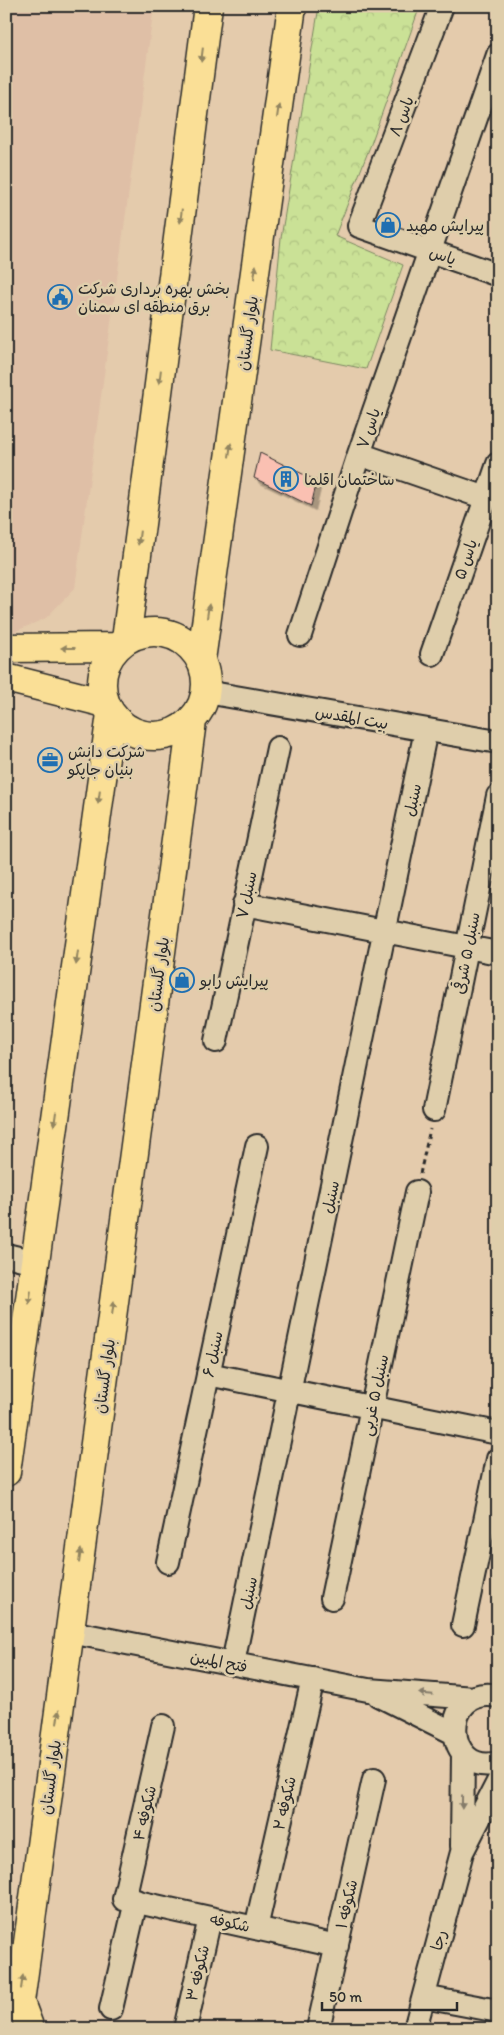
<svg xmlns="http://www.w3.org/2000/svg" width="504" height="2035" viewBox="0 0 504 2035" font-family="Itim,'Playpen Sans Arabic',sans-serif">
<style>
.built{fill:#dfbfa6}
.park{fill:url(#park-crowns);stroke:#7a8660}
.building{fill:#fac0b2;stroke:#2b2b2b;filter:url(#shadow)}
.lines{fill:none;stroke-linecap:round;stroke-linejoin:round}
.minor-casing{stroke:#2b2b2b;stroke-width:26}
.major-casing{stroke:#2b2b2b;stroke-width:31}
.path{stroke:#2b2b2b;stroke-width:3;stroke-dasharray:5 4;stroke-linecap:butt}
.minor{stroke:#dfceab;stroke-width:22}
.major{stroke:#fadf96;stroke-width:28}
.oneway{fill:#928560}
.oneway2{fill:#857c6b}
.labels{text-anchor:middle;stroke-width:5;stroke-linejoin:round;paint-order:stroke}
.street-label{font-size:16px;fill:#2b2b2b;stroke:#dfceab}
.poi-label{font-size:16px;fill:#2b2b2b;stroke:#dfceab;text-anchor:start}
</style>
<defs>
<pattern id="park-crowns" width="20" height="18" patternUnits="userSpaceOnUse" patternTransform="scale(1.25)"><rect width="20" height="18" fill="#cae196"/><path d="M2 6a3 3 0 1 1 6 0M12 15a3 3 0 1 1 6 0" fill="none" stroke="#aec181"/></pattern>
<filter id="shadow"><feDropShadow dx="4.5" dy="4.5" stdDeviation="0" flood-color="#0004"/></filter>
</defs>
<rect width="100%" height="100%" fill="#e4cbac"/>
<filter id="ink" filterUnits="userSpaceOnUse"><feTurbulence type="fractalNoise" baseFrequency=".02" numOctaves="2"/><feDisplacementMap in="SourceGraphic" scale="10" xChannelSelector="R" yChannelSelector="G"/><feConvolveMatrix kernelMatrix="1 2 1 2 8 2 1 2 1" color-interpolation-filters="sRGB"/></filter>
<g filter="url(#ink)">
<path class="built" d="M6 6H154L75 588 46 618 14 632 6 631Z"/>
<path class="park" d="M319 6H420L371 144 335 236 403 265 366 369 270 350 281 238Z"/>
<path class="building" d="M260 453 317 481 311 506 254 478Z"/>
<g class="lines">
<defs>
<path id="minor" d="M442 6 359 226 498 275
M359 454 486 498
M300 635 359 454 498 55
M432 654 498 464
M206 692 498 742
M244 904 498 953
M216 1041 278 748
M434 1110 498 796
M6 1255 35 1262
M208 1374 498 1433
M168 1562 257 1146
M332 1598 417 1192
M463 1625 498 1459
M70 1632 368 1690 474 1698
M233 1663 426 730
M378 1695 454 1733
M498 1696C439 1684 443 1777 498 1763
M163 1726 124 1899 337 1946
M462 1846 463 1753
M256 1928 313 1679
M424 1997 498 2011
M111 2009 136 1901
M185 2029 210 1918
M318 2029 374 1779
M415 2029 462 1852 498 1782"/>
<path id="major" d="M102 684a52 52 0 1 1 104 0a52 52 0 1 1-104 0Z
M126 640 208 6
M6 648 116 647
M201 660 292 6
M6 678 105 703
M6 1472 111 714
M30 2029 20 2002 192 721"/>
</defs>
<use href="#minor" class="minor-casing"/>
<use href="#major" class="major-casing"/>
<path class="path" d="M420 1174 430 1129"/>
<use href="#minor" class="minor"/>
<use href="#major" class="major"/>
</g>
<defs><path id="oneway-solid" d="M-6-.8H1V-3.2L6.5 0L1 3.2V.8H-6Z" transform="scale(1.25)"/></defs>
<g class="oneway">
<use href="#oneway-solid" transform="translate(202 55) rotate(97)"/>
<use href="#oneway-solid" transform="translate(278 111) rotate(-82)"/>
<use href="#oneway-solid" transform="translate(181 216) rotate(97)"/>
<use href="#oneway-solid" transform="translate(255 272) rotate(-82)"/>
<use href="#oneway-solid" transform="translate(160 377) rotate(97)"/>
<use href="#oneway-solid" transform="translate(230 450) rotate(-82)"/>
<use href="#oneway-solid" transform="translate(139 538) rotate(97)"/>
<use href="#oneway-solid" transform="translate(208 611) rotate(-82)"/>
<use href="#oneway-solid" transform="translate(68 648) rotate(180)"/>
<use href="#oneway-solid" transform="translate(99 797) rotate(98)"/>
<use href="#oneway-solid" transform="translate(77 958) rotate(98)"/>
<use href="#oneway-solid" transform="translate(55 1119) rotate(98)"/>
<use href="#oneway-solid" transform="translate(30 1297) rotate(98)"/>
<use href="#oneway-solid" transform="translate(113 1308) rotate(-82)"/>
<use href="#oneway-solid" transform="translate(80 1556) rotate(-82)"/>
<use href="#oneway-solid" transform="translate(58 1717) rotate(-82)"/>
<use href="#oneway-solid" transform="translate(22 1982) rotate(-82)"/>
</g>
<g class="oneway2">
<use href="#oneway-solid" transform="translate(426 1694) rotate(-175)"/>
<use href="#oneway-solid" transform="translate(462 1802) rotate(91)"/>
</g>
</g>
<defs>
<symbol id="shop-ring" viewBox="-11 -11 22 22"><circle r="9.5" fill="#dfceab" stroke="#1f6fb2" stroke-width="1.5"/><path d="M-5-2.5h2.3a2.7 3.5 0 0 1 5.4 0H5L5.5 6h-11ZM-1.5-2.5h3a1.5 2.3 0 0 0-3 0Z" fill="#1f6fb2"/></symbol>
<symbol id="civic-ring" viewBox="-11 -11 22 22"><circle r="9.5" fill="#dfceab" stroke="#1f6fb2" stroke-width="1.5"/><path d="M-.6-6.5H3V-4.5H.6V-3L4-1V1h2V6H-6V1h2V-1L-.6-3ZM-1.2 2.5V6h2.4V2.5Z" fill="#1f6fb2"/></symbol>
<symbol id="building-ring" viewBox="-11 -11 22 22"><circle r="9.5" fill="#dfceab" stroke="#1f6fb2" stroke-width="1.5"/><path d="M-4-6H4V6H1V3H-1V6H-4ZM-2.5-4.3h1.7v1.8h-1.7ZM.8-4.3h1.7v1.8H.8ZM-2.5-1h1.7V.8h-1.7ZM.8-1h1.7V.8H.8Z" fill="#1f6fb2"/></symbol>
<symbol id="office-ring" viewBox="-11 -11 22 22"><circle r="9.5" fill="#dfceab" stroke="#1f6fb2" stroke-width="1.5"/><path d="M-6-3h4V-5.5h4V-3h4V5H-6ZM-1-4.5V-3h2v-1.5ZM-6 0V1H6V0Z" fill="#1f6fb2"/></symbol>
</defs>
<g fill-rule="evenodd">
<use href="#shop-ring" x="374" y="211" width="28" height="28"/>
<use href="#civic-ring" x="46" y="283" width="28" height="28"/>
<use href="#building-ring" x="272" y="465" width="28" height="28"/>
<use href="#office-ring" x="36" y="746" width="28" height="28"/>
<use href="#shop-ring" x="168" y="966" width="28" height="28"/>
</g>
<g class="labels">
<g class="street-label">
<text transform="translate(401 116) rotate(-69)" y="6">یاس ۸</text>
<text transform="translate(443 255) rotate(19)" y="6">یاس</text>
<text transform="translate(247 333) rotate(-82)" y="6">بلوار گلستان</text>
<text transform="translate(368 428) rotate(-71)" y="6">یاس ۷</text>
<text transform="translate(465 559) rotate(-71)" y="6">یاس ۵</text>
<text transform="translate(352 717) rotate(10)" y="6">بیت المقدس</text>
<text transform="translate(412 800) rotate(-78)" y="6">سنبل</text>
<text transform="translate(246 895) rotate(-78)" y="6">سنبل ۷</text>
<text transform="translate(466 953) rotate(-79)" y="6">سنبل ۵ شرقی</text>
<text transform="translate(158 974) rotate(-82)" y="6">بلوار گلستان</text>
<text transform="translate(330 1197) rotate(-78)" y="6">سنبل</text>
<text transform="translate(212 1354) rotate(-78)" y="6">سنبل ۶</text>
<text transform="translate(104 1376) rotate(-82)" y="6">بلوار گلستان</text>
<text transform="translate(374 1395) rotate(-78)" y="6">سنبل ۵ غربی</text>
<text transform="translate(248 1593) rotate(-78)" y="6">سنبل</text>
<text transform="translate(219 1661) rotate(11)" y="6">فتح المبین</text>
<text transform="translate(50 1777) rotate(-82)" y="6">بلوار گلستان</text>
<text transform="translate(284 1803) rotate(-77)" y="6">شکوفه ۲</text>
<text transform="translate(144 1813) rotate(-77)" y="6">شکوفه ۴</text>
<text transform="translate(346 1904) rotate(-77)" y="6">شکوفه ۱</text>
<text transform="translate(230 1922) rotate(12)" y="6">شکوفه</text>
<text transform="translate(438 1940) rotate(-75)" y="6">رجا</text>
<text transform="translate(197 1973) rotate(-77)" y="6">شکوفه ۳</text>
</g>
<g class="poi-label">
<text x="406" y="231">پیرایش مهبد</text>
<text x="78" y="294">بخش بهره برداری شرکت<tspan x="78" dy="18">برق منطقه ای سمنان</tspan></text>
<text x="304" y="485">ساختمان اقلما</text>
<text x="68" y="757">شرکت دانش<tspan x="68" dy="18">بنیان جاپکو</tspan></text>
<text x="200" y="986">پیرایش رابو</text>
</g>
</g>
<rect width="504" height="2035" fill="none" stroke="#dfceab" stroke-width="25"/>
<rect x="12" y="12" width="479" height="2010" fill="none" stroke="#2b2b2b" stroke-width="2" filter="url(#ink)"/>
<path d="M322 2002v8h135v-8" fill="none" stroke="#2b2b2b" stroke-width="2.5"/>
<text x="329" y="2002" font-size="15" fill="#2b2b2b" stroke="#dfceab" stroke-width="4" paint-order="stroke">50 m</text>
</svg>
